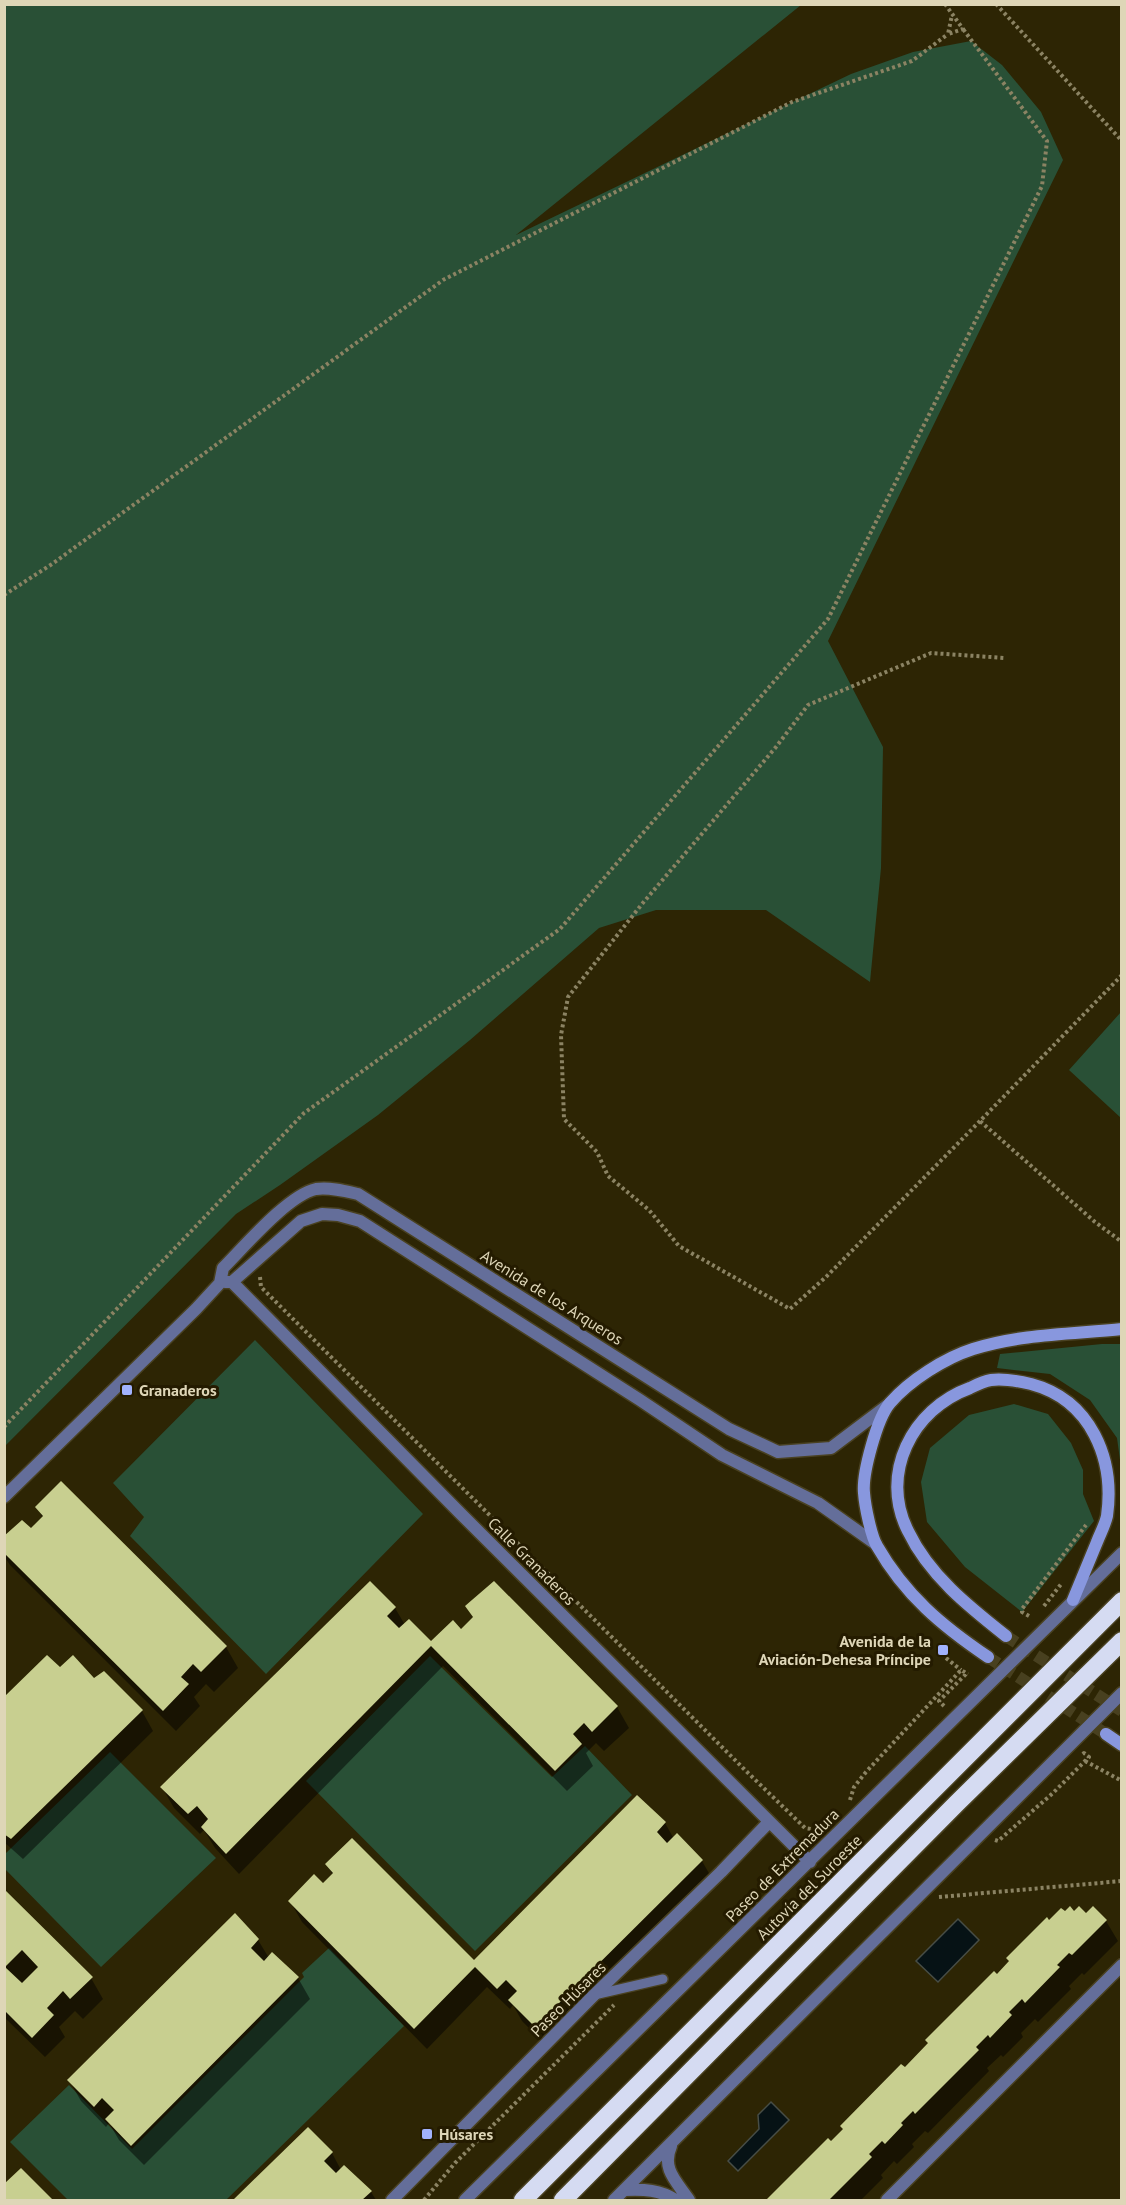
<svg xmlns="http://www.w3.org/2000/svg" width="1126" height="2205" viewBox="0 0 1126 2205" font-family="'PT Sans',sans-serif">
<style>
.green{fill:#295036}
.water{fill:#061215;stroke:#474d46;stroke-width:1.5}
.shadow{fill:#0007}
.building{fill:#c8cf90;fill-rule:evenodd}
.lines{fill:none;stroke-linecap:round;stroke-linejoin:round}
.secondary-tunnel{stroke:#48401f;stroke-width:12;stroke-dasharray:12 6;stroke-linecap:butt}
.lane-casing{stroke:#494121;stroke-width:12}
.street-casing{stroke:#494121;stroke-width:15}
.secondary-casing{stroke:#494121;stroke-width:15}
.highway-casing{stroke:#494121;stroke-width:21}
.path{stroke:#8b8363;stroke-width:4;stroke-dasharray:3 3;stroke-linecap:butt}
.lane{stroke:#646e9a;stroke-width:9}
.street{stroke:#646e9a;stroke-width:12}
.secondary{stroke:#8897de;stroke-width:12}
.highway{stroke:#d5dbf2;stroke-width:18}
.poi-dot{fill:#a1b2fd;stroke:#241b00;stroke-width:2}
.labels{text-anchor:middle;stroke-width:6;stroke-linejoin:round;paint-order:stroke}
.street-label{font-size:16px;fill:#ded6b7;stroke:#241b00}
.poi-label{font-size:16px;font-weight:bold;fill:#ded6b7;stroke:#241b00;text-anchor:start}
</style>
<rect width="100%" height="100%" fill="#2d2504"/>
<path class="green" d="M5 4 801 5 516 235 851 74 913 52 971 41 1002 65 1041 112 1063 160 828 641 883 747 881 868 870 982 766 910H656L599 928 470 1040 378 1115 280 1185 236 1214 5 1446Z
M1121 1012V1118L1069 1070Z
M255 1340 423 1514 266 1674 130 1536 144 1517 113 1483Z
M1102 1344H1121V1467L1117 1438 1090 1400 1050 1374 997 1368 1000 1354Z
M1014 1404 1048 1414 1071 1443 1083 1470V1494L1094 1521 1022 1612 965 1567 927 1522 921 1482 930 1448 969 1415Z
M430 1656 552 1777 585 1746 632 1795 475 1951 306 1781Z
M110 1752 216 1858 101 1967 5 1869 4 1855Z
M329 1948 404 2026 226 2200H68L10 2142 69 2085 132 2149 304 1977 302 1973Z"/>
<path class="water" d="M958 1919 979 1940 938 1982 916 1961Z
M771 2102 789 2120 738 2171 728 2161 759 2129 758 2115Z"/>
<path class="shadow" d="M37 1507 226 1647 238 1668 214 1692 206 1684 194 1697 200 1706 176 1731 10 1565 4 1556V1538L31 1530 43 1518Z
M467 1607 617 1707 629 1728 604 1751 596 1743 586 1753 593 1766 567 1791 443 1666 239 1874 215 1848 204 1830 200 1834 174 1808 162 1787 395 1608 405 1625 431 1643 461 1632 474 1619Z
M60 1669 142 1711 153 1731 23 1859 4 1842V1692L7 1697Z
M665 1823 674 1839 702 1861 714 1882 548 2047 522 2021 513 2005 510 2009 487 1987 427 2049 302 1922 290 1901 323 1885 333 1875 327 1864 474 1962Z
M4 1891 91 1978 103 1999 83 2019 75 2011 59 2027 65 2037 45 2057 4 2017Z
M1074 1913 1106 1921 1118 1941 1084 1975 1082 1973 1069 1986 1071 1989 1038 2022 1035 2019 1021 2033 1023 2037 1003 2057 1001 2055 987 2068 989 2071 928 2133 925 2131 912 2144 914 2147 897 2164 894 2161 881 2175 883 2178 861 2200H768L828 2140 831 2143 1049 1922 1065 1914Z
M235 1915 258 1940 269 1958 272 1954 298 1978 310 1999 144 2165 119 2140 109 2123 106 2127 81 2101 69 2080Z
M308 2129 332 2153 341 2170 371 2192 376 2200H235Z
M21 2170 51 2200H4V2186Z"/>
<path class="building" d="M61 1481 227 1646 201 1672 193 1664 181 1677 189 1684 163 1711 4 1553V1536L22 1520 31 1528 43 1516 35 1507Z
M370 1581 396 1607 387 1616 399 1628 409 1619 431 1641 453 1620 461 1629 473 1617 465 1606 494 1581 618 1706 592 1732 584 1723 573 1734 582 1744 555 1771 431 1646 226 1854 201 1827 208 1819 197 1806 188 1814 160 1787Z
M47 1655 60 1667 73 1655 94 1678 104 1671 143 1710 11 1839 4 1834V1697Z
M637 1795 666 1822 657 1832 667 1843 677 1833 703 1860 535 2027 508 2000 517 1991 506 1980 497 1989 475 1967 414 2029 288 1901 314 1874 323 1883 333 1873 325 1864 352 1838 474 1960Z
M4 1889 93 1977 70 1999 63 1991 47 2008 54 2015 32 2038 4 2010ZM22 1950 38 1967 22 1983 5 1967Z
M1070 1906 1074 1911 1079 1906 1086 1913 1093 1906 1107 1920 1072 1955 1069 1953 1057 1965 1060 1967 1025 2003 1022 1999 1009 2012 1012 2015 990 2038 988 2035 976 2047 979 2050 915 2114 913 2111 901 2123 903 2125 885 2144 882 2141 869 2154 872 2157 829 2200H766L828 2138 831 2141 843 2129 840 2126 901 2064 905 2067 928 2043 925 2040 994 1971 997 1974 1009 1961 1006 1958 1047 1917 1049 1920 1061 1908 1065 1911Z
M235 1913 259 1939 251 1948 264 1961 272 1952 299 1977 131 2146 105 2119 114 2110 102 2098 94 2107 67 2080Z
M308 2127 333 2152 324 2161 336 2173 344 2165 372 2191 362 2200H233Z
M21 2168 53 2200H4V2184Z"/>
<g class="lines">
<path class="secondary-tunnel" d="M1006 1636 1122 1711
M988 1657 1106 1734"/>
<defs>
<path id="lane" d="M594 1995 663 1979"/>
<path id="street" d="M225 1282H232L301 1221 322 1214 338 1215 360 1221 640 1400 722 1455 818 1503 876 1544
M232 1282 461 1514 810 1862
M4 1497 196 1309 220 1283 223 1268C244 1247 288 1195 316 1189 330 1187 345 1191 358 1194L729 1429 778 1452 831 1448 888 1405
M671 2146C661 2169 677 2182 689 2200
M625 2190C644 2189 660 2190 676 2200
M392 2200 594 1995 721 1872 769 1822
M465 2200 1122 1553
M614 2200 1122 1693
M887 2200 1122 1965"/>
<path id="secondary" d="M1006 1636C968 1606 929 1575 908 1531 879 1474 912 1409 970 1388 976 1385 984 1381 991 1380 1004 1378 1018 1381 1031 1384 1091 1400 1115 1459 1107 1516 1105 1525 1100 1534 1097 1542 1089 1561 1081 1581 1073 1600
M988 1657C942 1626 905 1595 877 1546 871 1536 865 1506 864 1493 862 1474 877 1418 890 1403 910 1380 945 1358 973 1349 1020 1334 1073 1334 1122 1329
M1106 1734 1122 1745"/>
<path id="highway" d="M523 2200 1122 1601
M563 2200 957 1803 1122 1641"/>
</defs>
<use href="#lane" class="lane-casing"/>
<use href="#street" class="street-casing"/>
<use href="#secondary" class="secondary-casing"/>
<use href="#highway" class="highway-casing"/>
<path class="path" d="M945 4 963 29 948 34 952 15
M996 4 1122 141
M4 595 52 564 443 280 792 102 912 61 948 34
M1122 975 980 1121 1095 1222 1122 1242
M980 1121 826 1277 790 1309 679 1246 649 1210 608 1176 597 1152 564 1119 561 1035 568 997 642 904 776 747 808 705 931 653 1005 658
M260 1277 261 1287 744 1769 805 1828 818 1830
M4 1427 304 1113 560 929 828 619 1042 186 1047 141 963 29
M1044 1606 1062 1583
M1029 1616 1022 1612V1609L1086 1525
M946 1658 961 1670
M944 1706 939 1701 967 1673
M1085 1761 1122 1781
M850 1800 854 1787 866 1772 961 1670 968 1674
M995 1840 998 1841 1053 1793 1089 1757 1084 1753 1082 1755
M939 1897 1122 1881
M424 2200 455 2163 614 2005"/>
<use href="#lane" class="lane"/>
<use href="#street" class="street"/>
<use href="#secondary" class="secondary"/>
<use href="#highway" class="highway"/>
</g>
<g class="poi-dot">
<rect x="121" y="1384" width="12" height="12" rx="3"/>
<rect x="937" y="1644" width="12" height="12" rx="3"/>
<rect x="421" y="2128" width="12" height="12" rx="3"/>
</g>
<g class="labels">
<g class="street-label">
<text transform="translate(552 1297) rotate(32)" y="6">Avenida de los Arqueros</text>
<text transform="translate(532 1561) rotate(45)" y="6">Calle Granaderos</text>
<text transform="translate(782 1865) rotate(-45)" y="6">Paseo de Extremadura</text>
<text transform="translate(809 1887) rotate(-45)" y="6">Autovía del Suroeste</text>
<text transform="translate(568 1999) rotate(-45)" y="6">Paseo Húsares</text>
</g>
<g class="poi-label">
<text x="139" y="1396">Granaderos</text>
<text x="931" y="1647" text-anchor="end">Avenida de la<tspan x="931" dy="18">Aviación-Dehesa Príncipe</tspan></text>
<text x="439" y="2140">Húsares</text>
</g>
</g>
<rect width="1126" height="2205" fill="none" stroke="#ded6b7" stroke-width="12"/>
</svg>
